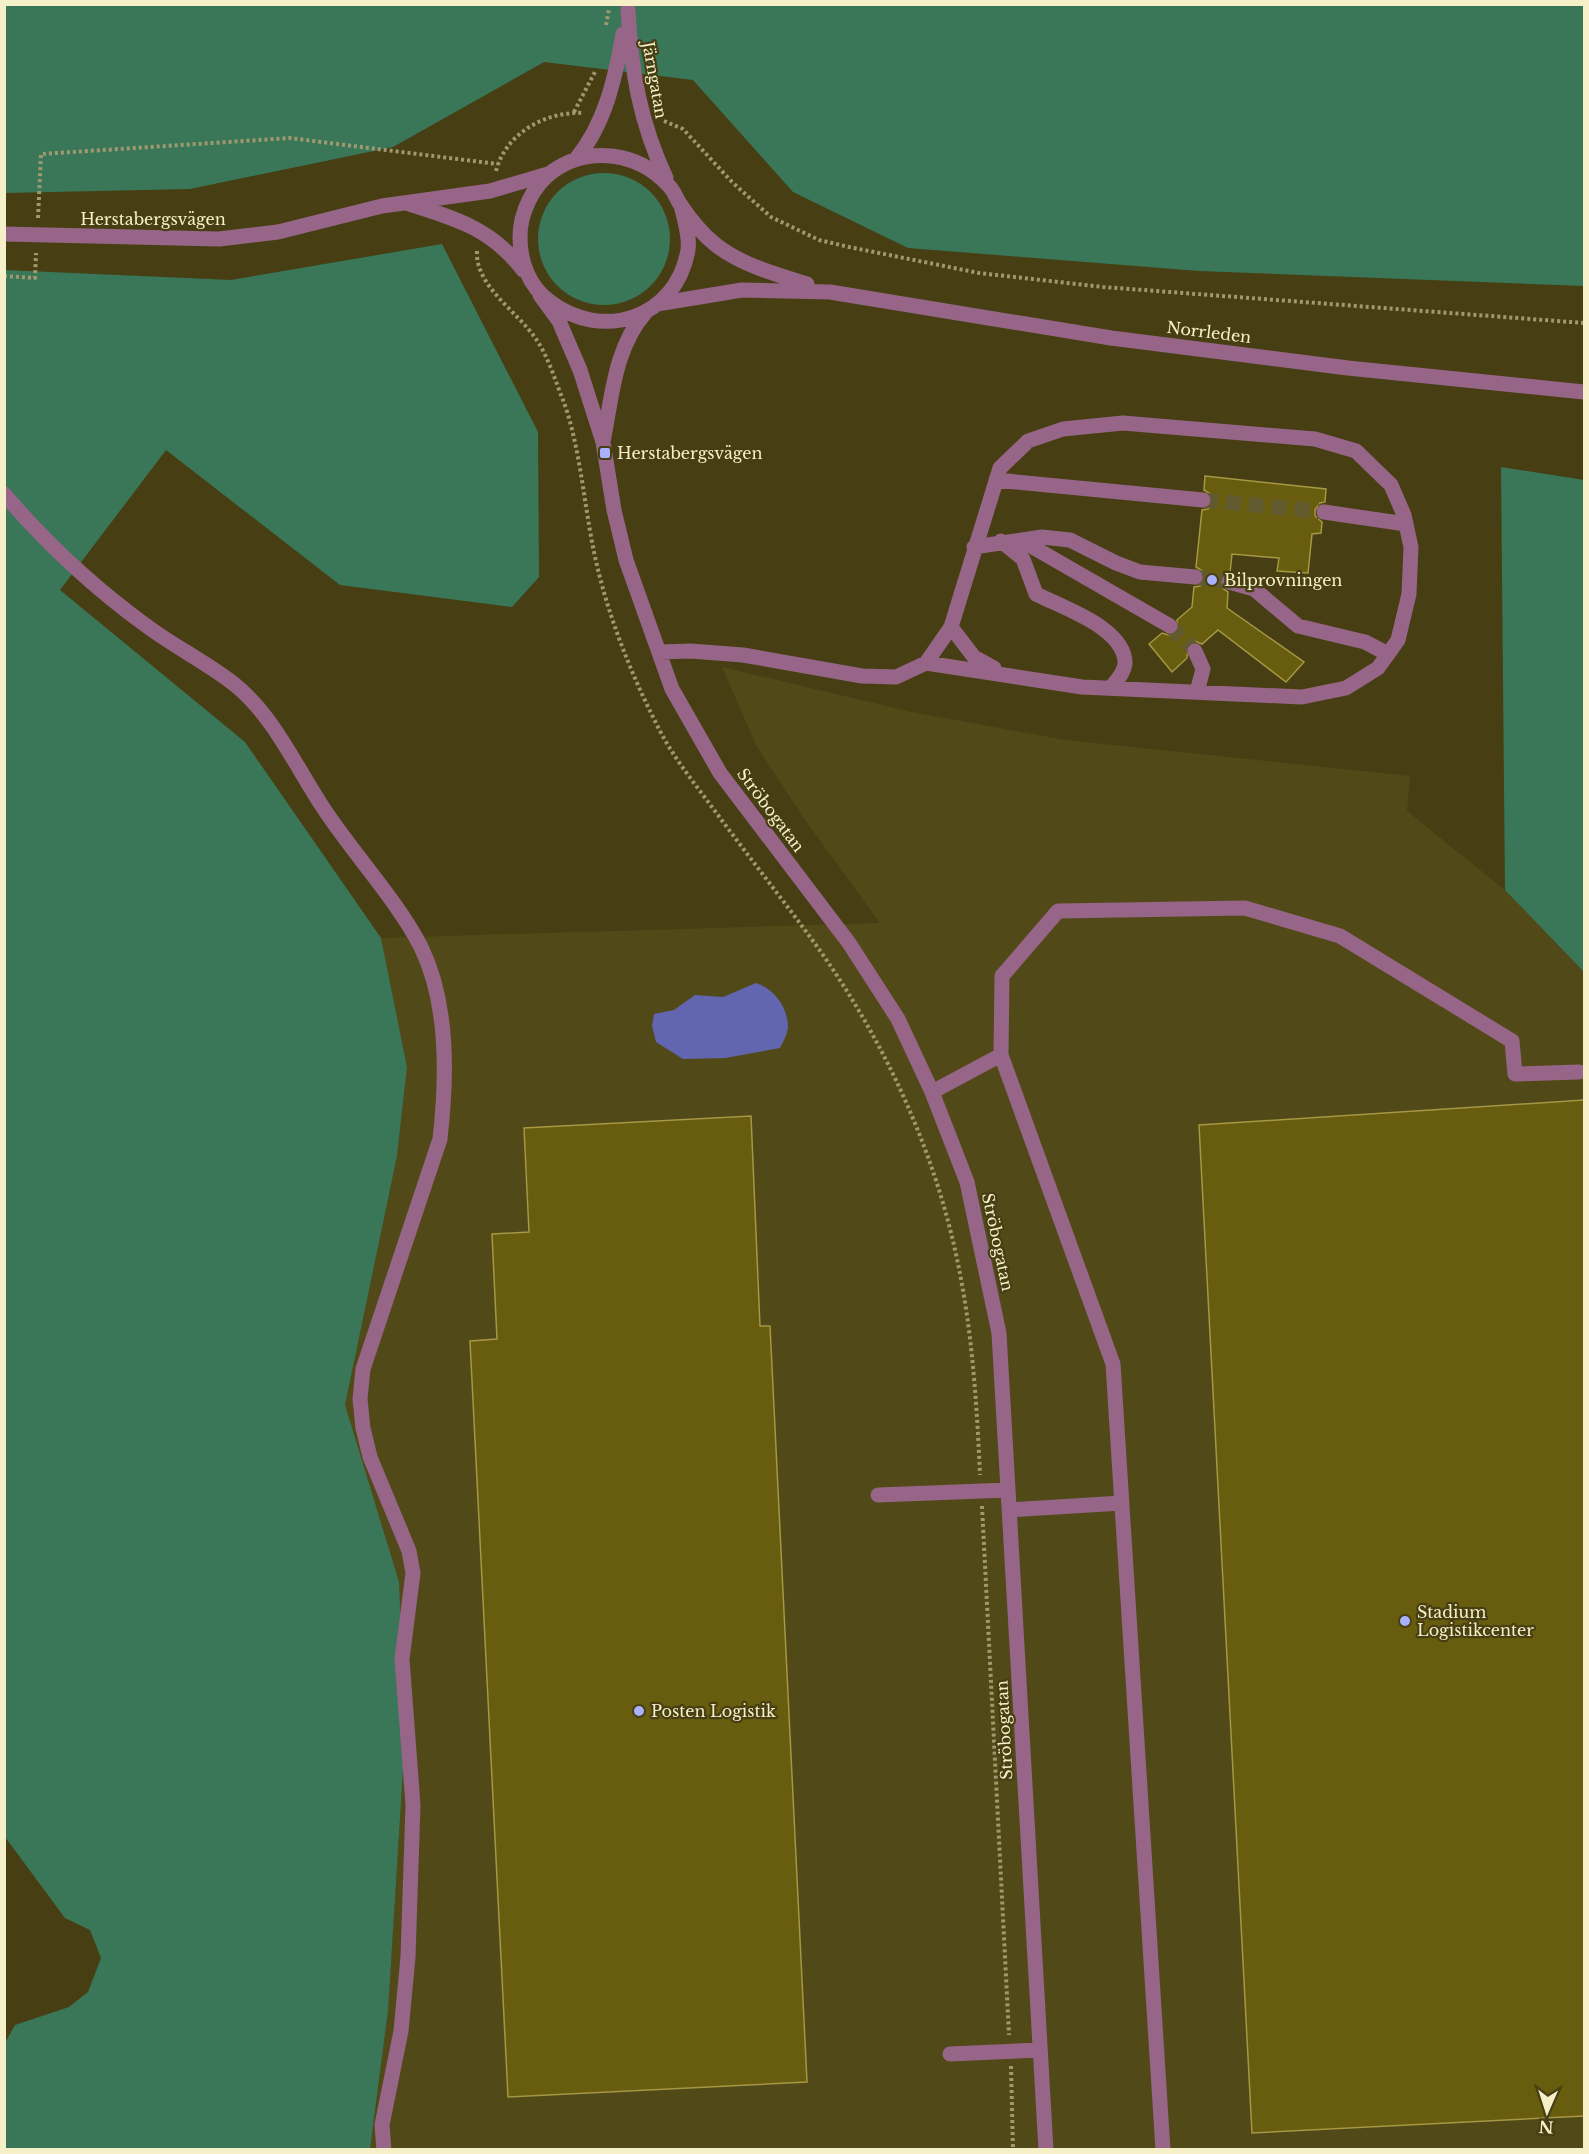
<svg xmlns="http://www.w3.org/2000/svg" width="1589" height="2154" viewBox="0 0 1589 2154" font-family="'Libre Baskerville',serif">
<style>
.built{fill:#524918}
.green{fill:#397758}
.water{fill:#6266b0}
.building{fill:#685c0e;stroke:#a59744;stroke-width:1.5}
.lines{fill:none;stroke-linecap:round;stroke-linejoin:round}
.minor-tunnel{stroke:#615a2e;stroke-width:15;stroke-dasharray:15 8;stroke-linecap:butt}
.path{stroke:#a0996f;stroke-width:4;stroke-dasharray:3 3;stroke-linecap:butt}
.minor{stroke:#976587;stroke-width:15}
.poi-dot{fill:#a9b0fc;stroke:#473f13;stroke-width:2}
.labels{text-anchor:middle;stroke-width:4.5;stroke-linejoin:round;paint-order:stroke}
.street-label{font-size:16px;fill:#f6f0c8;stroke:#473f13}
.poi-label{font-size:16px;fill:#f6f0c8;stroke:#473f13;text-anchor:start}
</style>
<rect width="100%" height="100%" fill="#473f13"/>
<path class="built" d="M722 667 912 712 1065 740 1410 776 1407 811 1505 890 1584 972V2149H370L388 2011 405 1738 345 1405 397 1156 407 1067 381 938 880 923 803 817 756 745Z"/>
<path class="green" d="M4 5H1584V286L1199 271 908 248 793 192 693 80 544 62 393 147 190 189 5 193Z
M538 239a66 66 0 1 1 132 0a66 66 0 1 1-132 0Z
M442 244 538 432 539 577 512 607 340 585 166 450 60 590 245 742 381 938 407 1067 397 1156 345 1405 399 1582 405 1738 388 2011 370 2149H7L4 2144 5 2043 15 2025 69 2007 88 1992 101 1958 90 1930 65 1918 5 1837V270L231 280Z
M1501 467 1584 480V972L1505 890Z"/>
<path class="water" d="M756 983C774 989 787 1006 788 1026 788 1033 783 1042 780 1048L725 1058 683 1059 656 1042 652 1026 654 1014 674 1010 695 995 723 997Z"/>
<path class="building" d="M1205 476 1326 489 1325 502 1320 503 1315 510V516L1322 522 1321 533 1312 534 1308 573 1277 571 1279 558 1232 554 1230 573 1223 575 1220 580 1222 588 1228 592 1227 608 1304 662 1286 682 1218 630 1202 644 1195 641 1188 645 1187 658 1172 672 1149 644 1162 633 1171 636 1178 631 1177 620 1192 607 1194 587 1200 586 1205 578 1204 572 1196 567 1202 510 1208 509 1213 502 1212 495 1204 490Z
M1584 1100V2116L1252 2133 1199 1125Z
M751 1116 760 1326H770L807 2082 508 2097 470 1341 497 1339 492 1234 529 1232 524 1128Z"/>
<g class="lines">
<path class="minor-tunnel" d="M1203 500 1324 512
M1195 577 1229 582
M1170 626 1195 651"/>
<path class="path" d="M606 25 609 9
M574 112 596 70
M664 121 683 129 732 182 771 217 819 240 849 247 979 273 1103 287 1584 323
M496 171C506 132 547 111 584 113
M38 218 41 154 290 138 497 164
M477 251C475 286 517 311 536 339 548 356 555 380 563 400 579 442 584 502 593 547 605 608 629 670 657 725 670 752 688 775 706 799 742 848 780 896 816 945 887 1044 939 1159 961 1279 973 1343 977 1409 980 1475
M4 276 35 278 36 253
M982 1506 1009 2035
M1011 2066 1013 2150"/>
<path class="minor" d="M628 10C631 71 640 122 666 178
M576 159C605 124 615 79 623 34
M406 203C454 218 491 228 523 270
M681 205C684 219 690 235 688 250 676 319 602 342 549 301 529 286 520 262 520 237 520 213 533 185 553 171 590 145 639 153 668 185 674 190 676 198 680 204 690 219 702 234 716 245 741 265 778 275 807 284
M4 234 219 239 278 232 382 206 490 191 548 174
M540 295 559 321 580 370 603 442 614 510 626 560 672 689 720 773 849 943 898 1019 932 1092 967 1182 999 1333 1046 2150
M657 304 742 290 830 292 1111 338 1348 368 1584 392
M603 442C612 398 614 349 645 313
M996 480 1203 500
M4 494C46 543 92 586 144 624 173 646 206 662 234 684 273 715 295 765 322 806 351 851 397 900 421 947 449 1004 447 1078 440 1139L363 1369 360 1399 363 1428 370 1457 409 1551 413 1573 402 1659 413 1805 408 1957 401 2031 382 2125 384 2150
M1324 512 1406 524
M1001 541 1023 559 1036 594C1063 608 1126 628 1125 664 1124 673 1116 681 1111 688
M1016 543 1031 546 1170 626
M974 547 1042 537 1070 540 1116 563 1140 572 1195 577
M1229 582 1254 589 1298 626 1365 642 1388 654
M951 627 974 657 994 668
M1195 651 1203 669 1197 692
M659 652 690 651 743 655 862 676 896 677 926 663 951 627 1000 468 1028 441 1063 429 1123 423 1315 439 1356 451 1391 485 1404 515 1411 547 1409 594 1398 640 1378 668 1346 688 1302 697 1082 687 926 663
M932 1092 1001 1055
M878 1495 1008 1490
M1009 1510 1122 1503
M950 2054 1040 2050
M1163 2150 1113 1364 1001 1055 1002 976 1058 911 1245 908 1340 936 1512 1041 1515 1074 1579 1072"/>
</g>
<g class="poi-dot">
<rect x="599" y="447" width="12" height="12" rx="3"/>
<circle cx="1212" cy="580" r="6"/>
<circle cx="1405" cy="1621" r="6"/>
<circle cx="639" cy="1711" r="6"/>
</g>
<g class="labels">
<g class="street-label">
<text transform="translate(655 80) rotate(80)" y="6">Järngatan</text>
<text x="153" y="225">Herstabergsvägen</text>
<text transform="translate(1209 332) rotate(7)" y="6">Norrleden</text>
<text transform="translate(771 810) rotate(53)" y="6">Ströbogatan</text>
<text transform="translate(998 1242) rotate(78)" y="6">Ströbogatan</text>
<text transform="translate(1004 1730) rotate(-93)" y="6">Ströbogatan</text>
</g>
<g class="poi-label">
<text x="617" y="459">Herstabergsvägen</text>
<text x="1224" y="586">Bilprovningen</text>
<text x="1417" y="1618">Stadium<tspan x="1417" dy="18">Logistikcenter</tspan></text>
<text x="651" y="1717">Posten Logistik</text>
</g>
</g>
<rect width="1589" height="2154" fill="none" stroke="#f6f0c8" stroke-width="12"/>
<g transform="translate(1547 2112) rotate(183)" stroke="#473f13" stroke-width="4.5" paint-order="stroke">
<path d="M0-4.5L10 22L0 15L-10 22Z" fill="#f6f0c8"/>
<text y="-9" font-size="16" font-weight="bold" text-anchor="middle" fill="#f6f0c8">N</text>
</g>
</svg>
